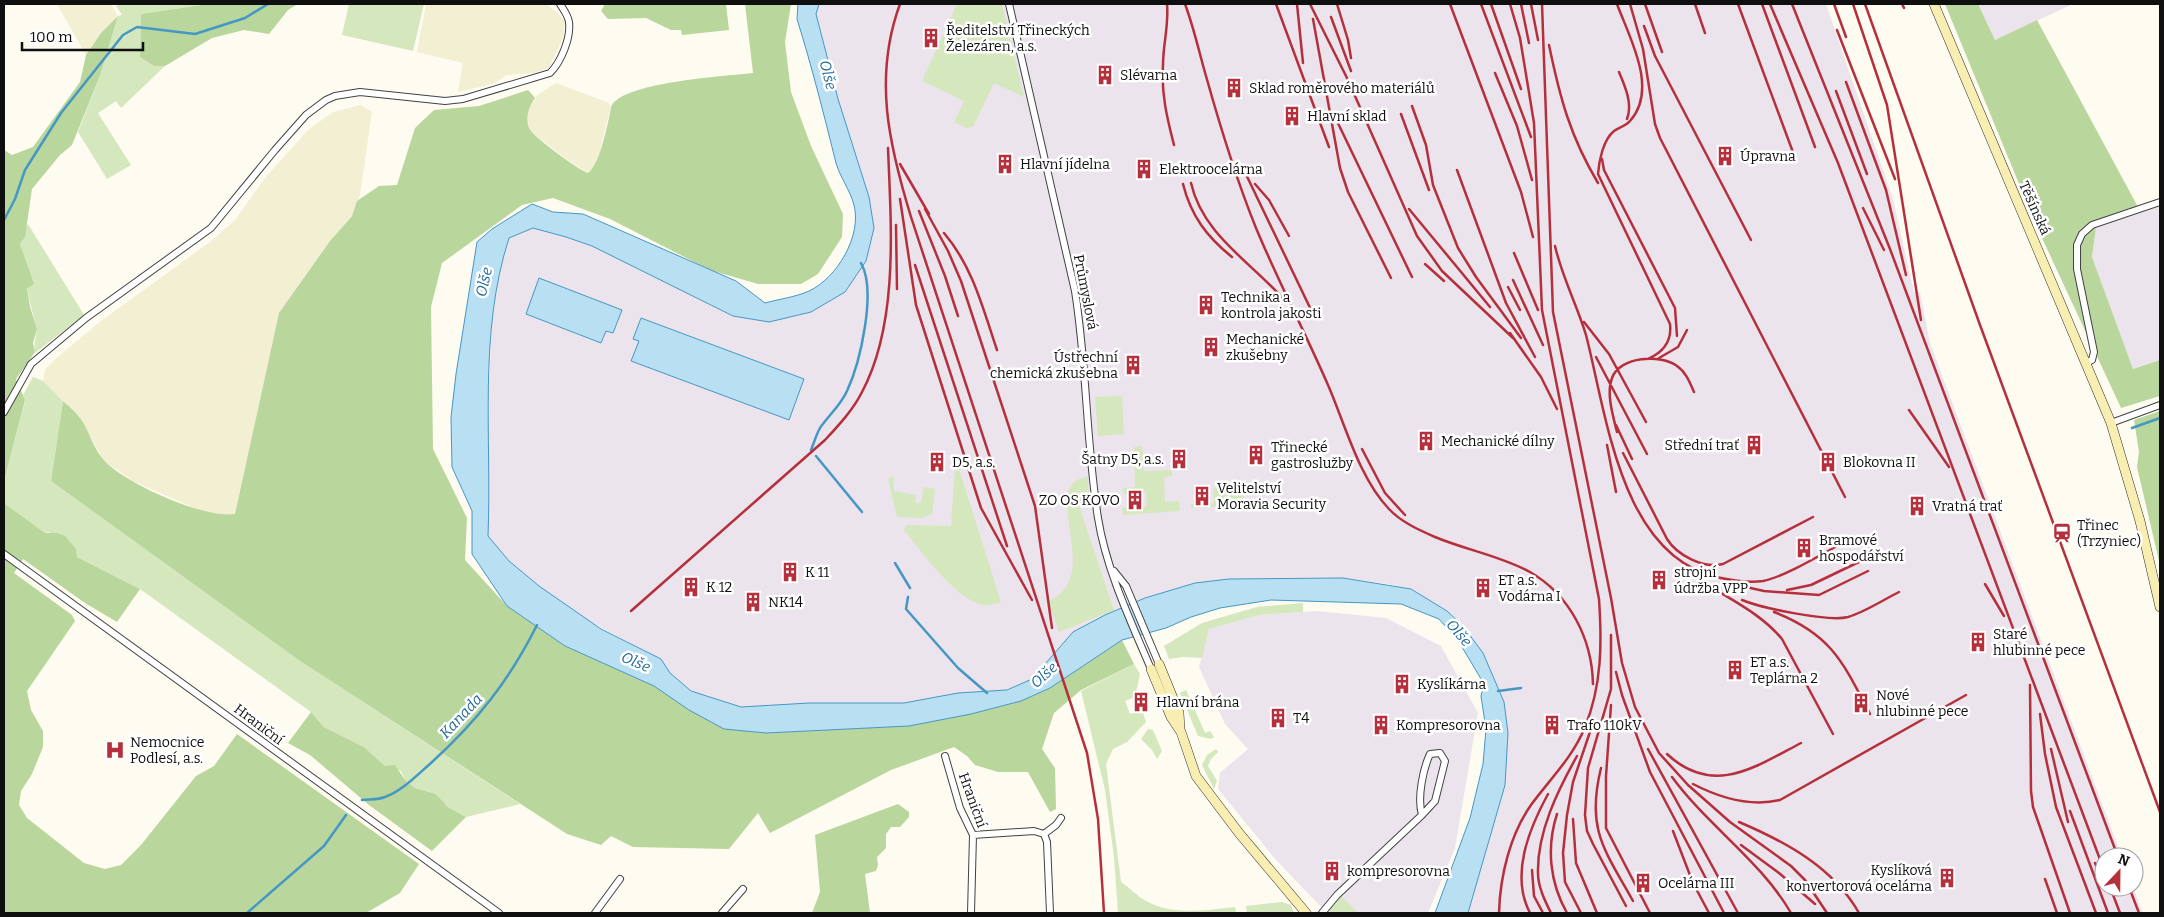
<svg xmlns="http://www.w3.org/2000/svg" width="2164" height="917" viewBox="0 0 2164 917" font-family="Bitter,serif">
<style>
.industrial{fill:#ebe4ec}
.farmland{fill:#f3efd2}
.green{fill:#d4e7bd}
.forest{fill:#b9d69d}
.water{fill:#b9dff2;stroke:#4597c4}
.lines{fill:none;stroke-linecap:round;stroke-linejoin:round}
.stream{stroke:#4597c4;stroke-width:2.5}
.street-casing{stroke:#424242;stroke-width:8}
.secondary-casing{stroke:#313131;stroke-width:10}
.street{stroke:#fff;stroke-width:6}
.secondary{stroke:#f9eeb1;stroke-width:9}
.rail{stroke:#b5303c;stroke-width:2.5}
.labels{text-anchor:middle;stroke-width:5;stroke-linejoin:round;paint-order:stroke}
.poi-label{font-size:14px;fill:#0f0f0f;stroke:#fff;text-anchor:start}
.street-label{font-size:14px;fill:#0f0f0f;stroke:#fff}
.water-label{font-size:15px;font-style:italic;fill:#206998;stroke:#fff}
</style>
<rect width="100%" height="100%" fill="#fefbf1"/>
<path class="industrial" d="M819 4H1826L1893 199 1914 292H1920L1930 343 2122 857H2104V887H2133L2143 913H1468L1505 785 1504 702 1447 611 1411 589 1388 584 1343 578 1229 579 1195 583 1145 598 1105 615 1073 632 1032 679 1007 690 958 693 904 703H809L741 707 691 691 670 673 661 659 585 619 539 586 509 561 488 536V402L492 325 500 265 509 238 533 228 566 237 592 246 733 316 811 312 845 292 866 261 869 197 838 99 816 14Z
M1978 4H2073L1995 40Z
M2160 206V360L2133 369 2092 257 2096 228Z
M1317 611 1386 618 1441 646 1478 713 1455 848 1428 913H1327L1276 860 1218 789 1220 773 1248 749 1225 724 1199 667 1209 629 1259 615Z"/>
<path class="farmland" d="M57 4H111L118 16 101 33 86 55Z
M426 4H546L559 14 565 22 563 38 549 68 534 73 507 75 493 84 458 92 463 63 417 52Z
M556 83 607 102 611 106 600 150 594 166 588 173 569 161 529 130 527 121 530 103 540 93Z
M361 105 372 112 360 195 352 215 330 241 279 313 235 514 227 515 201 511 133 481 103 460 79 416 43 381 45 370 54 360 101 321 210 242 235 220 265 178 308 130 333 112Z"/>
<path class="green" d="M121 4H208L141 14 140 57 154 66H165L121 108 116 101 98 113 131 165 107 179 78 132 101 73 118 16 122 15 116 6Z
M349 4H424L413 51 342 35Z
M957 4H1002L1024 97 994 83 973 127 967 128 954 122 964 101 922 81 943 35 951 38 957 26 949 22Z
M28 224 84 315 35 353C33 343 38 333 36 326 33 313 29 301 27 287L33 284 20 244 25 237V229Z
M33 377 43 381 63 401 51 481 300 661 520 804 466 817 448 807 436 794 415 788 405 780 401 771 385 766 364 747 324 727 311 712 140 589 77 557 49 532 45 533 4 503V481L25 401 23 395Z
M1122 396 1124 434 1098 436 1095 397Z
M1142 446 1144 471 1172 470V476L1164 477 1165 502 1179 501 1180 511 1123 515 1122 508 1147 506 1146 492 1124 494 1123 488 1135 487 1134 447Z
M958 466 1001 602C997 603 991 605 986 605 959 604 920 550 904 530L907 525 951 526 955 467Z
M893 476 894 491 916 495 915 502 921 503 924 487 935 489 932 514 922 518 897 517 888 479Z
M1088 477 1089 501 1079 506 1114 610 1059 632 1048 601C1107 578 1035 482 1088 477Z
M1238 486C1243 491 1246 498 1243 505L1191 508V504L1214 503 1213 488Z
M1303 603V612L1259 615 1209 629 1202 658 1183 657 1169 659 1164 646 1202 623 1257 607Z
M1134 664 1140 674 1135 697 1125 701 1130 714 1142 710 1146 722 1127 742 1113 749 1106 764 1121 882C1130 888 1137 896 1146 901 1174 916 1206 910 1235 907L1236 913H1118L1114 857 1105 790 1081 691Z
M1186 690 1205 733 1210 731 1214 737 1211 739 1198 736 1180 693Z
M1148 729 1153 730 1162 751 1157 759 1152 750 1141 739Z
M1216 749 1218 752 1211 759 1208 766 1217 781 1214 789 1202 765 1207 755Z
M1341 896 1358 913H1330V907Z
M1282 902 1291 905 1294 913H1247L1246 906Z"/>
<path class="forest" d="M208 4H298L288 10 269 34 244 30 212 38 165 66H154L140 57 141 14Z
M605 4H726L729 30 682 35 681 30H671L646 18 608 19 601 11Z
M745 4H791L785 42 791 92 811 146 843 214 842 237 818 274 801 284H758L710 270 610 219 553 198 522 205 442 263 431 307 433 449 467 518 465 560 507 606 565 646 654 686 689 710 724 729 766 733 909 726 971 714 1021 701 1050 688 1122 640 1134 664 1081 690 1054 713 1042 749 1055 768 1056 809 1050 812 1028 772H998L975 765 967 756 954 747 891 770 770 833 758 813 729 849 633 847 611 836 601 845 567 834 300 661 51 481 63 401C71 408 79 415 84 424 90 435 94 448 102 458 121 482 204 519 235 514L279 313 330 241 352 216 357 201 379 186 397 185 415 128 434 110 479 106 528 90 535 98C529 105 525 119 529 128 532 136 580 171 588 173 600 164 608 123 611 108 617 82 729 76 753 73Z
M1945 4H1978L1995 40 2037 20 2138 207 2097 220 2092 257 2133 369 2160 360V396L2121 408 2036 225Z
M118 16 101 73 72 145 60 155 32 189 25 237 20 244 34 284 27 288 30 307 37 329 33 343 35 352 16 379 25 400 4 481V150L12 155 33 147 80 82 86 55 101 33Z
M2160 411V565L2137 467 2139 452 2134 420Z
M4 503 45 533H57L65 536 76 549 77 557 140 589 117 622 85 603 23 559 14 573 72 615 75 621 27 691 31 710 43 731V747L32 774 21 791 19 805 27 818 84 863 105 869 121 865 141 845 196 776 214 766 237 734 419 864 400 893 366 913H4Z
M311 712 324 727 364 747 385 766 395 765 405 780 415 788 436 794 448 807 466 817 432 851 369 805 310 755 288 743Z
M898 804 909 812V817L900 827H891L886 834V848L877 857 878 865 876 871 865 874 870 913H812L820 892 815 835Z"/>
<path class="water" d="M798 4H819L816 14 838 99 869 197 874 228 866 261 845 292 811 312 769 322 733 316 592 246 566 237 533 228 509 238C478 334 492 437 488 536L509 561 539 586 601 629 661 659 670 673 691 691 741 707 809 703H904L958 693 1007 690 1032 679 1073 632 1105 615 1145 598 1195 583 1229 579 1343 578 1411 589 1447 611 1463 626 1483 653 1504 702 1508 733 1505 785 1468 913H1435L1470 818 1483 764 1486 729 1481 696 1484 684 1459 642 1439 619 1401 604 1271 600 1220 608 1191 617 1166 628 1122 640 1050 688 1021 701 971 714 909 726 766 733 724 729 689 710 654 686 565 646 507 606 472 554V511L452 467 451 417 456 374 477 242 492 229 532 204 553 212 583 214 736 281 765 303C779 299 796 297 809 291 837 278 862 236 854 205 850 190 840 177 836 163 824 115 812 67 797 19Z
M539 278 622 310 613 333 606 331 601 343 526 314Z
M641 318 804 379 789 420 631 361 639 341 633 339Z"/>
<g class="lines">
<path class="stream" d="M4 220 15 199 25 170 61 113 123 35 137 27 195 34 245 18 268 4
M2132 428 2160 418
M811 450C814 443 816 435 820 428 828 416 841 405 847 391 860 363 877 291 861 263
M816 456 862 512
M895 563 910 588
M908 597 906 609 958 668 987 693
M1498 691 1521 688
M362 800C369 799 378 800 385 797 402 791 417 775 431 763 477 721 509 681 537 625
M247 913 324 846 346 815"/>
<defs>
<path id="street" d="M1009 4 1075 291C1087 366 1086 443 1098 518 1106 569 1131 622 1151 669
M2086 363 2092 360 2094 352 2077 269V245L2082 234 2092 225 2160 202
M4 412 31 364 86 318 211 228 275 150 306 115 326 100 335 96 360 92 445 101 463 99 550 73C561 62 571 38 569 22 568 15 563 9 560 4
M2111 423 2160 405
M4 554 499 913
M1114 571 1126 586 1159 664
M945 756 960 808 973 835 971 913
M1044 834 1056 825 1061 818
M973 835 1034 831 1044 834 1047 842 1050 913
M595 913 620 879
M722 913 743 889
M1322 913 1337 895 1422 815 1435 801 1445 761 1440 753 1430 754C1423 769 1417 798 1422 815"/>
<path id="secondary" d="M1934 4 2111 423 2140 521 2160 607
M1159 664 1179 713 1180 729
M1151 669 1171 717 1181 732 1196 776 1239 833 1306 913"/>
</defs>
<use href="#street" class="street-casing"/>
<use href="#secondary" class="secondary-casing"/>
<use href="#street" class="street"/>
<use href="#secondary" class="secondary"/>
<path class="rail" d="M900 4C873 77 889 145 911 217L1087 753 1098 819 1104 913
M1167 4C1169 25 1163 44 1163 65 1161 93 1167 118 1174 145
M1185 4C1194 28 1199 52 1206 76 1220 126 1237 181 1256 228 1278 281 1305 332 1328 385 1345 424 1359 478 1389 509 1401 522 1419 530 1435 537 1466 550 1501 556 1530 572 1570 595 1592 639 1593 684
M1276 4 1329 147
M1297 4 1303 63
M1310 4 1347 78 1417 236 1442 271 1513 338
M1337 4 1348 40 1351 58
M1450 4 1521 192 1533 237
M1481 4 1531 137
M1491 4 1521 89
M1521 4 1529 43
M1531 4 1538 40
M1542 4 1553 312 1611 598 1622 663 1635 707 1659 753 1688 785 1730 822 1791 866 1805 880 1827 913
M1617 4C1629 37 1659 89 1630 121 1626 126 1619 127 1614 131 1603 140 1599 161 1598 174L1670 324C1672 341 1664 352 1648 359
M1630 4 1643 49 1655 124 1660 138 1845 497
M1645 4 1662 52
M1695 4 1705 33
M1738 4 1794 155
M1762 4 1815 147
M1770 4 1838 163 2104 870
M1792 4 1890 249 2118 857
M1834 4 1846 37
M1853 4 1887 105 1921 320
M1865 4 1980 325 2160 812
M1902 4 1904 8
M1331 17 1351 71
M1313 19 1340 168 1348 192 1391 278
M1644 26 1655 56 1751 240
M1837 30 1895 179
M1549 45C1560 98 1570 136 1598 183
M1619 72C1625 86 1633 104 1627 119
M1495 73 1517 126 1532 180
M1846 82 1886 190 1906 275
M1836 91 1867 174
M1412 106 1426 145 1433 185 1458 248 1476 277 1521 338
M1401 114 1429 190
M1335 117 1412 277
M1602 159 1604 170 1675 308 1677 336
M900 164 929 214
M1242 166 1313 314
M1457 170 1506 303 1535 357
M1191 183C1203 236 1253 263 1286 302
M1183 184C1191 216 1207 237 1232 257
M1255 184 1269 200 1289 236
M900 199 916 305 981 508 1032 600
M1863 208 1884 250
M925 209 948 251 961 281 1035 506 1052 628
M1409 209 1490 307
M919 211 945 276 958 316
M896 225 897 289
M944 233C973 267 983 309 997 350
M1555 246C1562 277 1577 305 1586 335 1607 416 1621 559 1721 578 1735 581 1749 583 1763 581 1787 576 1825 552 1848 540
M1514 253 1538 310
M1425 264 1444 281
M915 265 1007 546
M1513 280 1543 345
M1508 287 1520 310
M1584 322 1609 354 1646 422
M1510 333 1541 377 1557 409
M1596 357 1647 454
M1659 358 1678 347 1687 330
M1909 410 1949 467
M1616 425 1632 459
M1617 432C1613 416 1606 393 1612 378 1620 356 1661 354 1677 366 1686 372 1690 383 1694 392
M1607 445 1616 492
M1362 449 1385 493 1405 515
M1623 453 1667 539C1677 555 1703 569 1723 564L1813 517
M1690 573C1721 596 1757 609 1782 639L1833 734
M1985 584 2004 616
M1737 585 1764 591 1819 595 1868 571
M1787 590 1811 585 1863 560
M1742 600C1761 608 1829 622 1848 617 1865 612 1883 600 1899 592
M631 611 825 440C839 425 853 410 862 392 899 323 891 225 888 148
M1774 612C1831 634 1843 662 1870 714
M1611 635V689L1588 768 1585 815 1587 831 1593 844 1626 906
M1616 672 1622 695 1650 772 1724 913
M2030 685 2031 791 2033 807 2070 913
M1611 705 1606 776V828L1650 913
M2040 714 2045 754 2056 807 2096 913
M1648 749 1738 913
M2051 749 2068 822
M1667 754C1713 797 1755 767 1801 743
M1601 768C1586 829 1604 849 1633 901
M1672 777C1708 826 1761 861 1791 913
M1693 784C1720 798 1750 807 1780 800L1966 695
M2070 811 2108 913
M1557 814C1546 848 1550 883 1567 913
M1573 819 1576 863 1597 913
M1739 822C1786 842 1833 867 1859 913
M1673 831 1693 883 1709 913
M1741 845 1779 873 1815 904
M2095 863 2104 886
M1532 870 1534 896 1543 913
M2045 879 2057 913
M2110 887 2120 913
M2129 887 2139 913
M1499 913C1500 876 1510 835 1531 805 1550 779 1573 757 1585 727 1602 685 1602 643 1599 599L1542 310 1534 123 1520 38 1510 4
M1530 913C1510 875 1529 829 1548 794
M1551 913C1545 901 1538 887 1538 873 1537 832 1558 790 1577 756
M1581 913 1565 882 1563 853 1567 815 1573 782 1592 726"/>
</g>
<defs>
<symbol id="building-bare" viewBox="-9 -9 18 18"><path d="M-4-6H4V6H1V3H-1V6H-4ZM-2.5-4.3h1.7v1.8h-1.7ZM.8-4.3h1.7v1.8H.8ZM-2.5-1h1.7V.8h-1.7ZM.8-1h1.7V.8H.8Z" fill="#b5303c" stroke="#fff" stroke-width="2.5" paint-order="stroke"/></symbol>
<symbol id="station-bare" viewBox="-9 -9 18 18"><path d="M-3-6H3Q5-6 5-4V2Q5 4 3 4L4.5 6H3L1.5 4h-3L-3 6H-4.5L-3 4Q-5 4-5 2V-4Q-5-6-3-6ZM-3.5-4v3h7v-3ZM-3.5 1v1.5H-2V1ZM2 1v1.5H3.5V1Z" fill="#b5303c" stroke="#fff" stroke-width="2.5" paint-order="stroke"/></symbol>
<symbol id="hospital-bare" viewBox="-9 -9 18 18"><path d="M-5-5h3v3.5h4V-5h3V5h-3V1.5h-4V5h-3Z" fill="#b5303c" stroke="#fff" stroke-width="2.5" paint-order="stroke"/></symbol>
</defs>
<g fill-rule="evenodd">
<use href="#building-bare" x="917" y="24" width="28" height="28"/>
<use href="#building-bare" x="1091" y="61" width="28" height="28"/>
<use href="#building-bare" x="1220" y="74" width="28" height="28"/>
<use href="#building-bare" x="1278" y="102" width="28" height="28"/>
<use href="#building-bare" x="1711" y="142" width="28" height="28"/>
<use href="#building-bare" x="991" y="150" width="28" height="28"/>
<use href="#building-bare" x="1130" y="155" width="28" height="28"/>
<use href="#building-bare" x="1192" y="291" width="28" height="28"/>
<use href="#building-bare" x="1197" y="333" width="28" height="28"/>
<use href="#building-bare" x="1119" y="351" width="28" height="28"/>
<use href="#building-bare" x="1412" y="427" width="28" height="28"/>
<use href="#building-bare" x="1740" y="431" width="28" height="28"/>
<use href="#building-bare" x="1242" y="441" width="28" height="28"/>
<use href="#building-bare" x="1165" y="445" width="28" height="28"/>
<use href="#building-bare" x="923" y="448" width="28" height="28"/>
<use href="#building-bare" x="1814" y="448" width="28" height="28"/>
<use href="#building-bare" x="1188" y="482" width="28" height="28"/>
<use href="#building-bare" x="1121" y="486" width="28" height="28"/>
<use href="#building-bare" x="1903" y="492" width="28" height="28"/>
<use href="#station-bare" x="2048" y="519" width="28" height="28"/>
<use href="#building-bare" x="1790" y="534" width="28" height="28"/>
<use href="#building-bare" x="776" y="558" width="28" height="28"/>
<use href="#building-bare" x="1645" y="566" width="28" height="28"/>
<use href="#building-bare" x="677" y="573" width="28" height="28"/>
<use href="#building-bare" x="1469" y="574" width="28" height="28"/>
<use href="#building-bare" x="739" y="588" width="28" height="28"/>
<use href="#building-bare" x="1964" y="628" width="28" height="28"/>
<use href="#building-bare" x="1721" y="656" width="28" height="28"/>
<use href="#building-bare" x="1388" y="670" width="28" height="28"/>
<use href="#building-bare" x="1127" y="688" width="28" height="28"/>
<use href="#building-bare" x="1847" y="689" width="28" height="28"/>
<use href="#building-bare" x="1264" y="704" width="28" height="28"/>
<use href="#building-bare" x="1367" y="711" width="28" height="28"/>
<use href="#building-bare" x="1538" y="711" width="28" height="28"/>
<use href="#hospital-bare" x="101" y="736" width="28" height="28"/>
<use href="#building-bare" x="1318" y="857" width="28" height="28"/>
<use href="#building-bare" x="1933" y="864" width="28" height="28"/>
<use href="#building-bare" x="1629" y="869" width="28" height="28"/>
</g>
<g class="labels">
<g class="poi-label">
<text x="946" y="35">Ředitelství Třineckých<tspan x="946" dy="16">Železáren, a.s.</tspan></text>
<text x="1120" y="80">Slévarna</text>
<text x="1249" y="93">Sklad roměrového materiálů</text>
<text x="1307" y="121">Hlavní sklad</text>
<text x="1740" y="161">Úpravna</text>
<text x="1020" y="169">Hlavní jídelna</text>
<text x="1159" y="174">Elektroocelárna</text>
<text x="1221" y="302">Technika a<tspan x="1221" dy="16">kontrola jakosti</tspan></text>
<text x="1226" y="344">Mechanické<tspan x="1226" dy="16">zkušebny</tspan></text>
<text x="1118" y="362" text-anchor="end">Ústřechní<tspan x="1118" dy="16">chemická zkušebna</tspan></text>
<text x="1441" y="446">Mechanické dílny</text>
<text x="1739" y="450" text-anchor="end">Střední trať</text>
<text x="1271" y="452">Třinecké<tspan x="1271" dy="16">gastroslužby</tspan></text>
<text x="1164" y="464" text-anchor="end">Šatny D5, a.s.</text>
<text x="952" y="467">D5, a.s.</text>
<text x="1843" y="467">Blokovna II</text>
<text x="1217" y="493">Velitelství<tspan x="1217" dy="16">Moravia Security</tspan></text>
<text x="1120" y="505" text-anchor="end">ZO OS KOVO</text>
<text x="1932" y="511">Vratná trať</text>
<text x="2077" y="530">Třinec<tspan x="2077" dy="16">(Trzyniec)</tspan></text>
<text x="1819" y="545">Bramové<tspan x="1819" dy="16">hospodářství</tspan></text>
<text x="805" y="577">K 11</text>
<text x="1674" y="577">strojní<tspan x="1674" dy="16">údržba VPP</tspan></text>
<text x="1498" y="585">ET a.s.<tspan x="1498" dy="16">Vodárna I</tspan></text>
<text x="706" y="592">K 12</text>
<text x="768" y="607">NK14</text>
<text x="1993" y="639">Staré<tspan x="1993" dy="16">hlubinné pece</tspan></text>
<text x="1750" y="667">ET a.s.<tspan x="1750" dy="16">Teplárna 2</tspan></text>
<text x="1417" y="689">Kyslíkárna</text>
<text x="1876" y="700">Nové<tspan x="1876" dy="16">hlubinné pece</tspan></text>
<text x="1156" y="707">Hlavní brána</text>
<text x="1293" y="723">T4</text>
<text x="1396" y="730">Kompresorovna</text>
<text x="1567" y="730">Trafo 110kV</text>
<text x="130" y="747">Nemocnice<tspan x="130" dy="16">Podlesí, a.s.</tspan></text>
<text x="1932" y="875" text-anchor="end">Kyslíková<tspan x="1932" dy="16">konvertorová ocelárna</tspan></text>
<text x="1347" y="876">kompresorovna</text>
<text x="1658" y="888">Ocelárna III</text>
</g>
<g class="street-label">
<text transform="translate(2035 208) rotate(66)" y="5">Těšínská</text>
<text transform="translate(1086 292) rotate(79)" y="5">Průmyslová</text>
<text transform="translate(259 724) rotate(37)" y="5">Hraniční</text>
<text transform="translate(973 800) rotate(70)" y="5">Hraniční</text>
</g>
<g class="water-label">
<text transform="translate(828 75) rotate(76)" y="5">Olše</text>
<text transform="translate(484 282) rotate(-77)" y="5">Olše</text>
<text transform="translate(1459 633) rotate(50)" y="5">Olše</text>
<text transform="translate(636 662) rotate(23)" y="5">Olše</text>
<text transform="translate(1044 675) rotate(-42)" y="5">Olše</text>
<text transform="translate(461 716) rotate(-47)" y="5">Kanada</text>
</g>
</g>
<rect width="2164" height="917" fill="none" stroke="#0f0f0f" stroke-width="10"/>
<g transform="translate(2119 872) rotate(22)"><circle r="24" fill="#ffffff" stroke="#9f9f9f"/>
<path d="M0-4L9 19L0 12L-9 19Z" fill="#b5303c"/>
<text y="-8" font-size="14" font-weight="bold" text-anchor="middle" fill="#0f0f0f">N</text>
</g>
<path d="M22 42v8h121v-8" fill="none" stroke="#0f0f0f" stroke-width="2.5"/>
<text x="30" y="42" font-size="15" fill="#0f0f0f" stroke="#ffffff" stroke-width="4" paint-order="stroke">100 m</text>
</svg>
